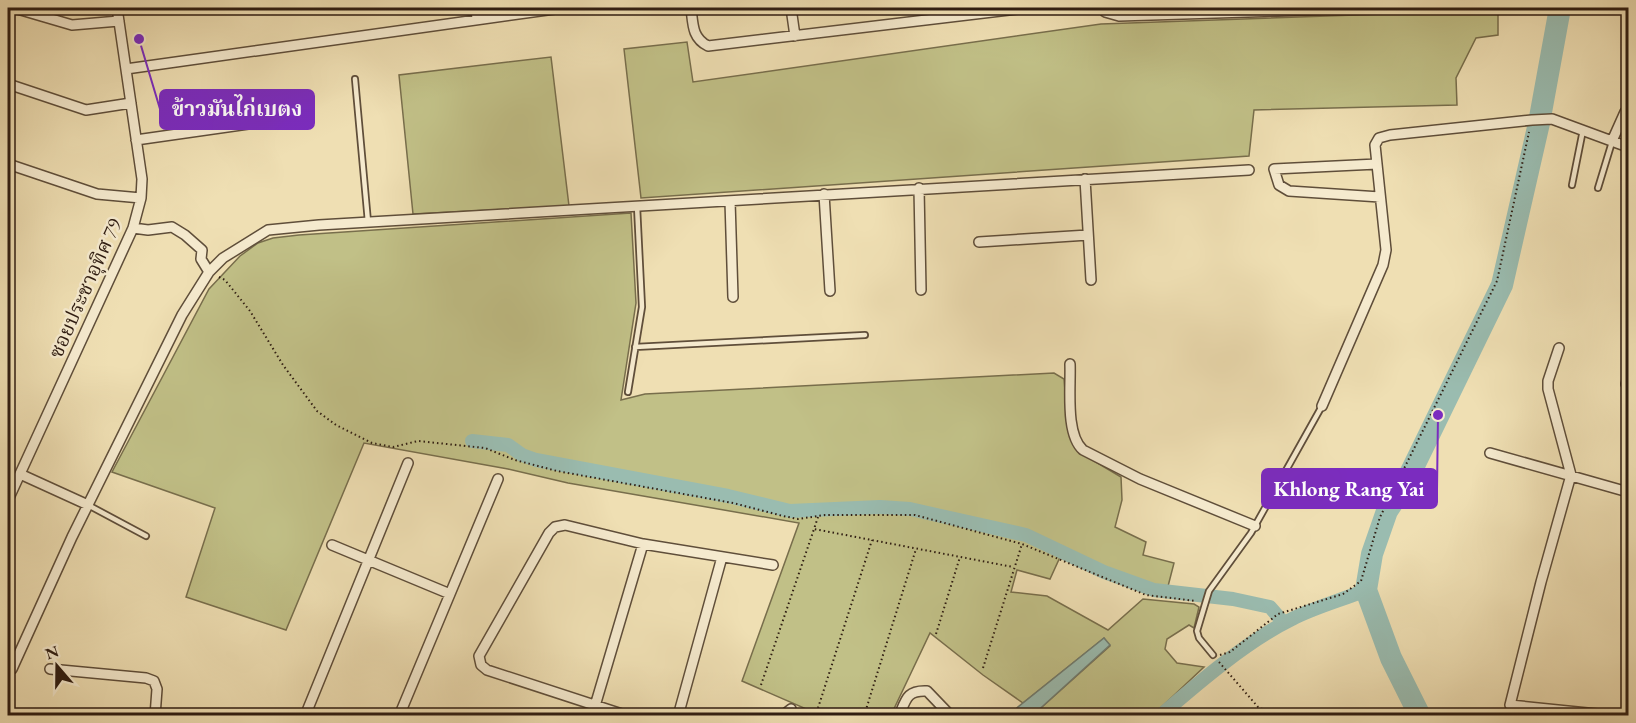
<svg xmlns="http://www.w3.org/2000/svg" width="1636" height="723" viewBox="0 0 1636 723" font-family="'EB Garamond','Noto Serif Thai',serif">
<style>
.green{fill:#c1c087;stroke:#786e4c;stroke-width:1.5}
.water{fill:#9abcb0;stroke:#6f7c71;stroke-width:1.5}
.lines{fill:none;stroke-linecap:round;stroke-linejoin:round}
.canal{stroke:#9abcb0;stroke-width:14}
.river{stroke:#9abcb0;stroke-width:22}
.lane-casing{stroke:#5f4e3a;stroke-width:8}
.street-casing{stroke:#5f4e3a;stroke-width:12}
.path{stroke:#2f1d12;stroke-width:2;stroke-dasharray:1.5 3;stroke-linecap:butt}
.lane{stroke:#f5eace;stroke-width:4.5}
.street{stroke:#f5eace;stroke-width:9}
.labels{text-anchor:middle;stroke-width:5;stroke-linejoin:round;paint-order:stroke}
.street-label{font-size:20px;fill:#2f1d12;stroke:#f5eace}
.leader{fill:none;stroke:#7b2cbf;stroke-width:2}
.callout-dot{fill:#7b2cbf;stroke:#f5eace;stroke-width:2}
.callout{fill:#7b2cbf;stroke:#7b2cbf;stroke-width:2}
.callout-label{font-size:21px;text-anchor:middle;font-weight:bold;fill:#fff}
</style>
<rect width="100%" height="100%" fill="#efdfb3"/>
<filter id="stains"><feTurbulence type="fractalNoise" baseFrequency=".00333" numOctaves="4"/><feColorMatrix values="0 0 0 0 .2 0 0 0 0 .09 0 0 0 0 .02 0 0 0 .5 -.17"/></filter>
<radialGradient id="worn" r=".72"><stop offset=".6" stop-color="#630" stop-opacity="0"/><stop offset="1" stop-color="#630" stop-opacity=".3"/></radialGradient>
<path class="green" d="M1498 10V35L1476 38 1456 78 1457 105 1254 110 1249 156 641 198 624 49 687 42 693 82 1101 24Z
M551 57 569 206 413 214 399 75Z
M631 213 636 303 621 400 645 394 1054 373 1064 379 1068 426 1084 455 1121 477 1122 500 1115 527 1146 542 1143 555 1174 563 1166 594 1137 588 1061 555 1050 579 1017 570 1011 592 1047 596 1108 630 1143 599 1194 604 1199 607 1194 628 1189 625 1167 639 1165 649 1177 663 1204 667 1153 715H1033L1110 646 1104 638 1023 703 983 675 930 633 891 715H820L742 681 799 523 568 483 508 469 364 443 286 630 186 597 215 508 112 472 209 289 240 256 258 243 273 238 299 235Z"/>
<path class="water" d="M1104 638 1110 645 1033 715H1008Z"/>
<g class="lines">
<path class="canal" d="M472 441 508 445 522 455 536 460 728 496 790 511 880 507 910 509 941 516 1026 535 1104 572 1154 590 1233 599 1270 607 1284 623
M1160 716C1198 683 1247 641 1292 619 1315 607 1342 600 1366 590"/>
<path class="river" d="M1420 716 1391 658 1366 590 1372 554 1387 511 1406 482 1502 285 1539 123 1560 8"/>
<defs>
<path id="lane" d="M355 79 368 222
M1572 185 1583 130
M1598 188 1612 142
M635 347 865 335
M628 392 642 307 637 206
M88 505 146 536
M1213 655 1199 638 1197 631 1209 591 1251 533 1322 406"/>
<path id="street" d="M14 8 72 25 119 21
M476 8 477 19
M691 8C693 24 692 38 708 46L1026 8
M791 8 795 36
M1104 8 1105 12 1119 16 1376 8
M126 69 562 8
M8 84 86 110 131 103
M136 140 276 120
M1612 141 1625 112 1628 110
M8 164 97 194 141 198
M1377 164 1274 169 1279 185 1289 191 1380 197
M1085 179 1091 280
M919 188 921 290
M824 194 830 291
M730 201 733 297
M133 228 148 230 172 227 185 235 202 250 201 259 209 272
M979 242 1088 235
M1559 348 1548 381V389L1571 475 1541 582 1510 705 1617 716
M1070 364C1071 387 1065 434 1083 450L1140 479 1255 526
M1626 384 1628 377
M1322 406 1383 265 1386 250 1375 145 1379 138 1390 135 1532 120 1552 119 1628 147
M1490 453 1628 492
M20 474 88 505
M8 500 133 228 141 198 142 179 117 8
M332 545 450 594 399 716
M450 594 498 479
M12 669 72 537 182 315 209 272 223 258 268 230 319 225 1249 170
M50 669 146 678 154 681 157 689 155 716
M305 716 408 463
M592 716 643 544
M628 716 487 670 481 665 479 656 549 533 555 527 565 525 643 544 773 565
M678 716 722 557
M782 716 791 709
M899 716C906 699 907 690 927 691L951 716"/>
</defs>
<use href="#lane" class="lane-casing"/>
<use href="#street" class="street-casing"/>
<path class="path" d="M219 277 225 280 250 311 283 365 317 411 336 425 372 443 393 447 418 441 485 448 515 460 557 471 733 503 783 516 798 519 825 515H915L1022 544 1146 595 1196 601
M818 517 814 529 1013 567
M936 634 960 557
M1220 655 1230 652 1278 614 1343 594 1361 581 1380 517 1497 281 1529 132
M1219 662 1258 707 1277 716
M983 668 1022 544
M761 685 814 529
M818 708 872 540
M864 716 916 549"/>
<use href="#lane" class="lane"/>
<use href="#street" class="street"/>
</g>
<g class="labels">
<g class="street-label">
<text transform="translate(85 288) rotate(-66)" y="7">ซอยประชาอุทิศ 79</text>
</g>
</g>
<path class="leader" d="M139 39L160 109M1438 415L1437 489"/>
<g class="callout-dot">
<circle cx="139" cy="39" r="6"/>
<circle cx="1438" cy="415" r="6"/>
</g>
<g class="callout">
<rect x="160" y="90" width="154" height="39" rx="6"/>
<rect x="1262" y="469" width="175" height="39" rx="6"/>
</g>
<g class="callout-label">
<text x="237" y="116">ข้าวมันไก่เบตง</text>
<text x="1349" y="496">Khlong Rang Yai</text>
</g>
<rect width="1636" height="723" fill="none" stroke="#efdfb3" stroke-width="30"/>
<rect x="9" y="9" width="1618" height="705" fill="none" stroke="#2f1d12" stroke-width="3"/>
<rect x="15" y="15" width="1606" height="693" fill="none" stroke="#2f1d12" stroke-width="1.5"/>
<g transform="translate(57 666) rotate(340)" stroke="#f5eace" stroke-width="4.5" paint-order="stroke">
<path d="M0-4.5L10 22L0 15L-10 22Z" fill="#2f1d12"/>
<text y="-9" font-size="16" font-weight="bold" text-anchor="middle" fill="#2f1d12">N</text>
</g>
<rect width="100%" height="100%" filter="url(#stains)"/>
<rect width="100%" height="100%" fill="url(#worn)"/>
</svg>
